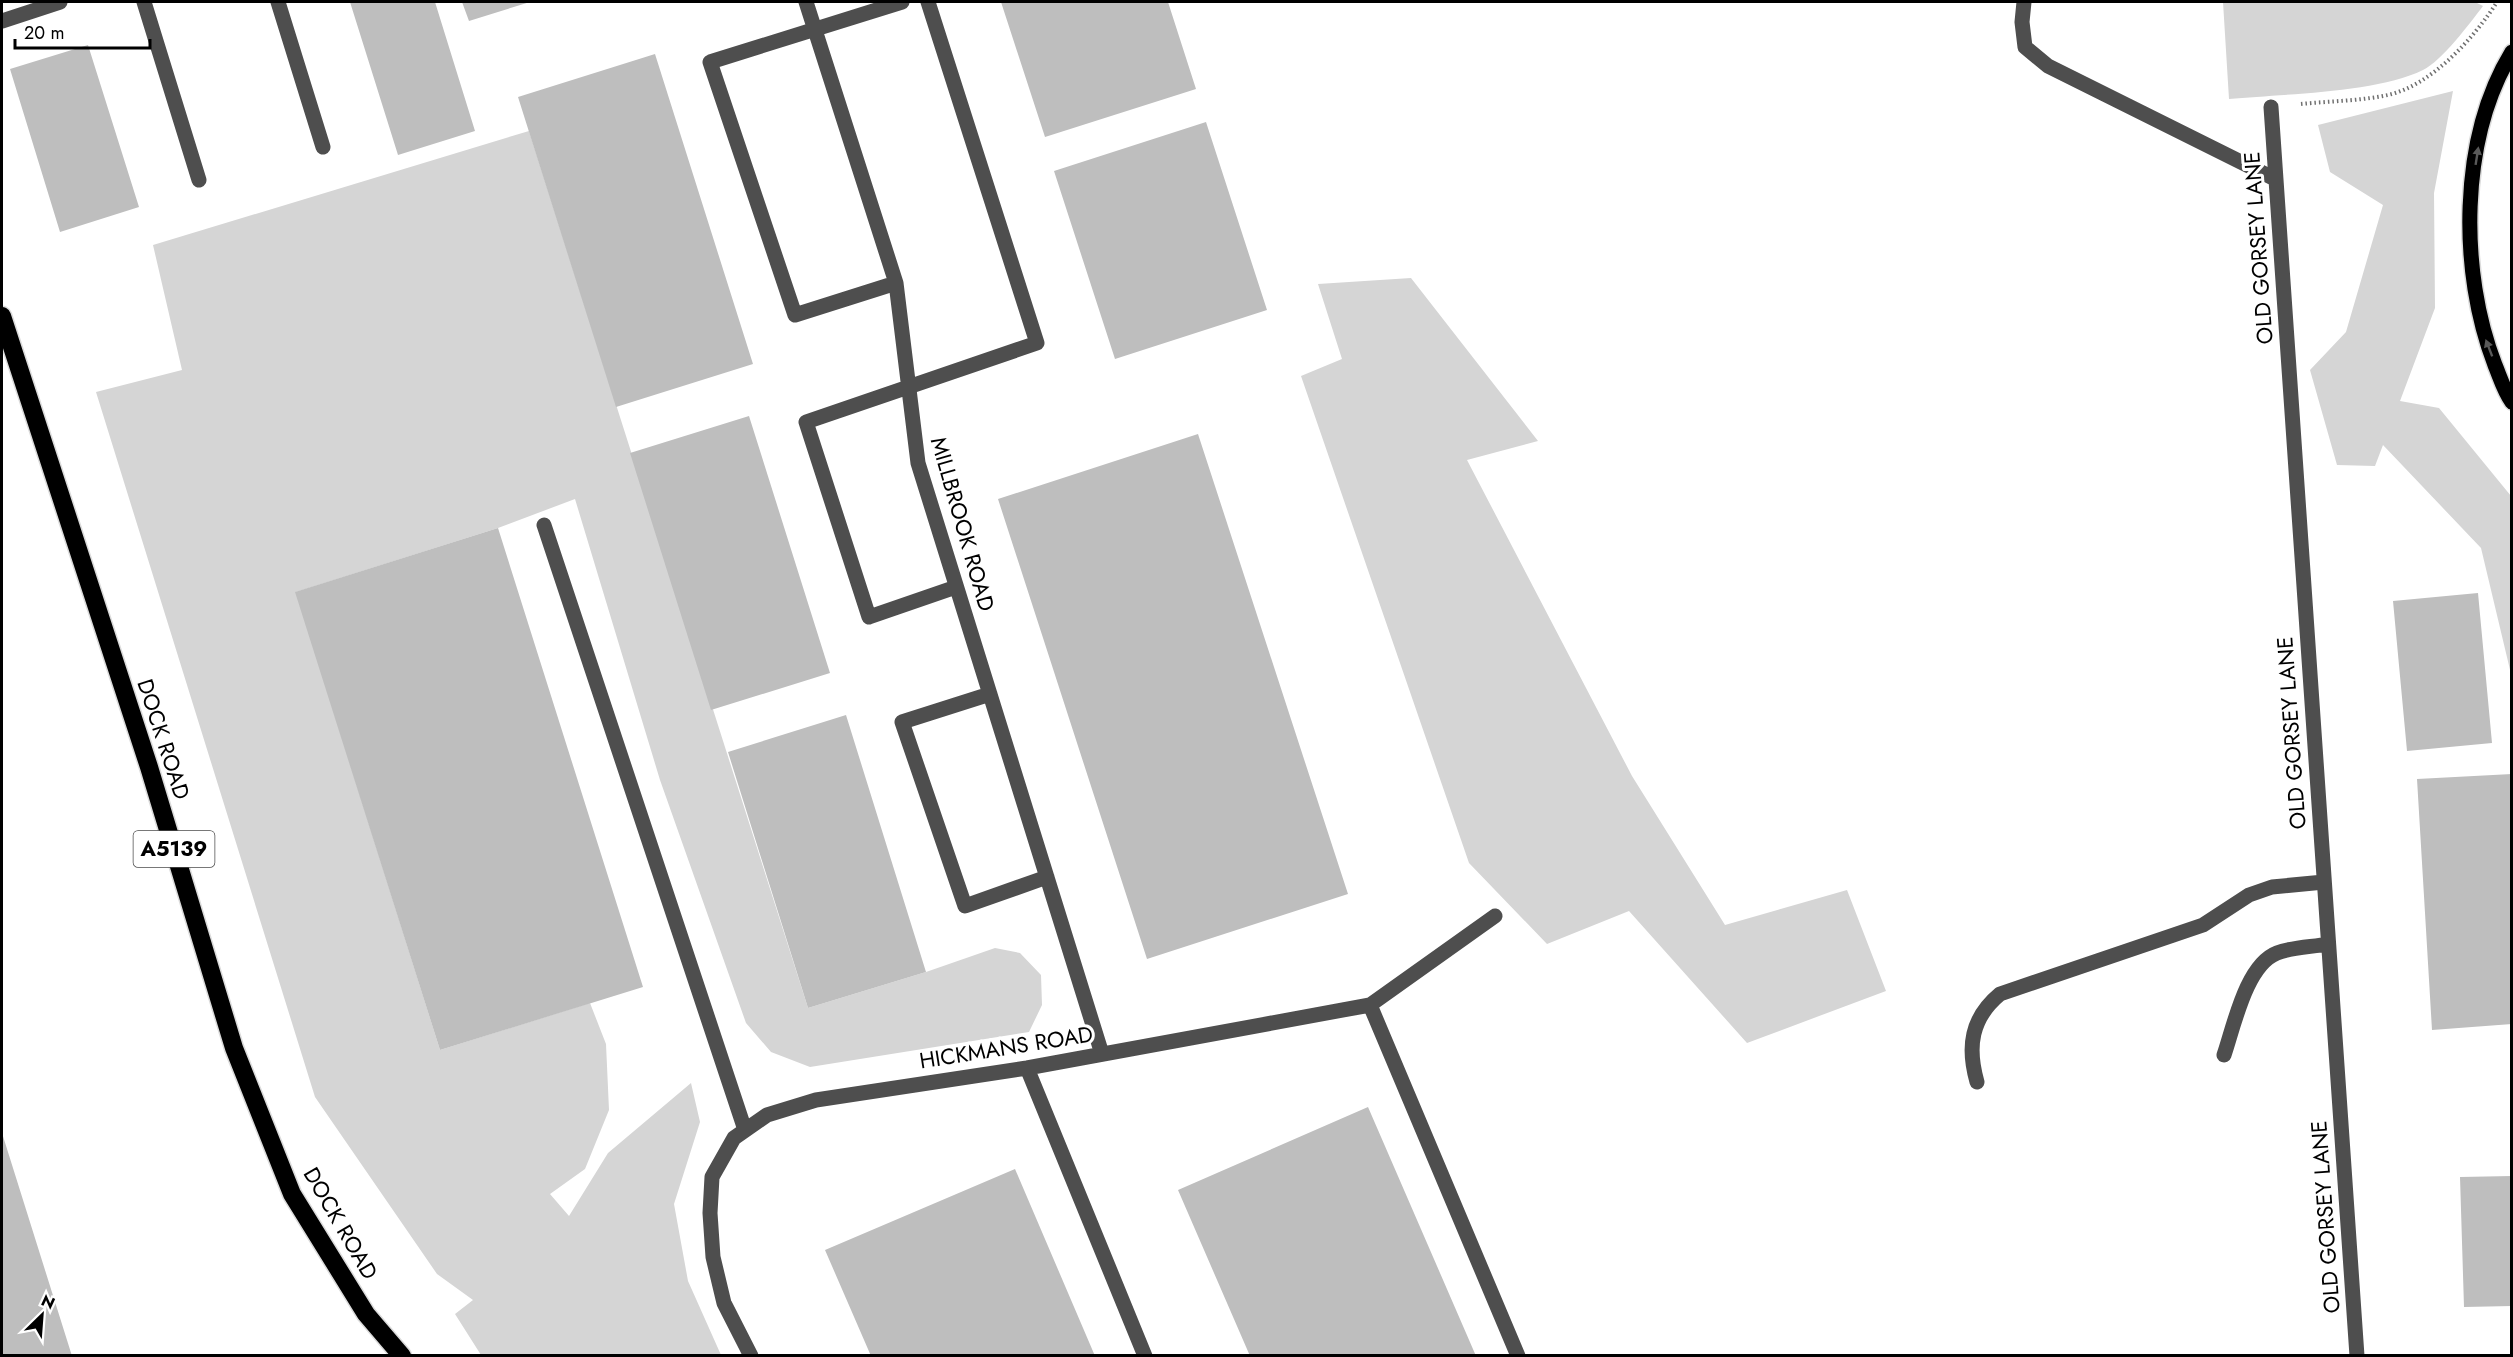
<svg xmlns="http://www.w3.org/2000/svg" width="2513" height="1357" viewBox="0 0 2513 1357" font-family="Jost,sans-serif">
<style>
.green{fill:#d5d5d5}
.building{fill:#bebebe}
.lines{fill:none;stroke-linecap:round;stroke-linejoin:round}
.major-casing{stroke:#dbdbdb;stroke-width:18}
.highway-casing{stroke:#dbdbdb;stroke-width:21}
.path{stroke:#707070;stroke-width:4;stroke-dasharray:1.5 3;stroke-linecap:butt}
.minor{stroke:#4e4e4e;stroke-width:15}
.major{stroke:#000;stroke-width:15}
.highway{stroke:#000;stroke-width:18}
.oneway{fill:#595959}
.labels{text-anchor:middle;stroke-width:6;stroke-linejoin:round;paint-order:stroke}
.shield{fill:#fff;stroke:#4c4c4c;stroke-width:1.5}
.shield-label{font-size:21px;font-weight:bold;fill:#000}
.street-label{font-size:22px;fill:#000;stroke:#fff}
</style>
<rect width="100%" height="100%" fill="#fff"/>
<path class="green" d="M2223 2H2475L2483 6C2470 23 2442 61 2423 70 2376 93 2283 94 2229 99Z
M2453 91 2434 193 2435 308 2400 401 2439 408 2511 496V674L2481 548 2383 445 2375 466 2337 465 2310 370 2346 332 2383 205 2330 172 2318 125Z
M529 131 808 1008 926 972 995 948 1020 953 1041 975 1042 1005 1029 1032 810 1067 771 1052 746 1023 660 780 575 499 498 528 296 592 440 1050 590 1003 606 1044 609 1110 585 1169 550 1194 569 1216 608 1153 691 1083 700 1122 674 1204 688 1281 721 1355H481L455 1314 473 1300 437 1274 315 1097 96 392 182 370 153 245Z
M1411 278 1538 441 1467 460 1632 776 1725 925 1847 890 1886 991 1747 1043 1629 911 1547 944 1469 863 1301 376 1342 359 1318 284Z"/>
<path class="building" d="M350 2H435L475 131 398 155Z
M462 2H530L469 21Z
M1001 2H1168L1196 89 1045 137Z
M88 45 139 207 60 232 10 69Z
M655 54 753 364 616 407 518 97Z
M1206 122 1267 310 1115 359 1054 171Z
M749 416 830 673 711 710 630 453Z
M1198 434 1348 894 1147 959 998 499Z
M498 528 643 987 440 1050 295 592Z
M2478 593 2492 743 2407 751 2393 601Z
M846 715 926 972 808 1008 728 752Z
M2512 774V1024L2432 1030 2417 779Z
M1368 1107 1476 1356H1250L1178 1190Z
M2 1133 72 1356H2Z
M1015 1169 1095 1356H871L825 1250Z
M2512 1176V1306L2464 1307 2460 1177Z"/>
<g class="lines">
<defs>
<path id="major" d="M2512 52C2459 139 2459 272 2495 365 2500 377 2504 391 2512 402"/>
<path id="highway" d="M2 316 149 767 234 1048 292 1194 366 1314 402 1356"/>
</defs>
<use href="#major" class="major-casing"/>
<use href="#highway" class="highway-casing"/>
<path class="path" d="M2301 104C2330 101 2360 101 2388 95 2432 85 2474 38 2497 2"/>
<path class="minor" d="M144 2 199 180
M278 2 323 147
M806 2 896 283 918 463 1102 1054
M928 2 1037 343 806 422 869 617 956 587
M2024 2 2022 22 2025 47 2048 66 2275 179
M2 21 60 2
M2271 107 2357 1356
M896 283 795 315 710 62 902 2
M544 525 745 1130
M990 694 902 722 965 906 1047 877
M1370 1005 1518 1356
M2224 1055C2234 1026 2246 965 2277 953 2292 947 2312 947 2328 944
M1027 1068 1145 1356
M1977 1082C1967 1047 1971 1018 2000 994L2203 925 2249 895 2272 887 2324 882
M751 1356 724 1303 713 1257 710 1213 712 1177 734 1138 767 1115 816 1100 1027 1068 1370 1005 1495 916"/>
<use href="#major" class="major"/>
<use href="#highway" class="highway"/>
</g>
<defs><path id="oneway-solid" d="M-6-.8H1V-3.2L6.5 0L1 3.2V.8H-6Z" transform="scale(1.5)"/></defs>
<g class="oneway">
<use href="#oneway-solid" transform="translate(2477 156) rotate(-81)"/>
<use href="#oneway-solid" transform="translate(2489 348) rotate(-111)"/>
</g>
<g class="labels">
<rect class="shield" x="133.5" y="831" width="81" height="36" rx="4.5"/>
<g class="shield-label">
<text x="174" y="856">A5139</text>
</g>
<g class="street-label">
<text transform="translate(2258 248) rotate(-94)" y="8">OLD GORSEY LANE</text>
<text transform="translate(963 524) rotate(74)" y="8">MILLBROOK ROAD</text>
<text transform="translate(2291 733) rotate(-94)" y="8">OLD GORSEY LANE</text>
<text transform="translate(164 739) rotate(72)" y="8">DOCK ROAD</text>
<text transform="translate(1006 1047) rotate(-9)" y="8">HICKMANS ROAD</text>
<text transform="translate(2325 1217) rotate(-94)" y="8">OLD GORSEY LANE</text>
<text transform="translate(341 1223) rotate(60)" y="8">DOCK ROAD</text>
</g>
</g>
<rect width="2513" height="1357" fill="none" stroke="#000000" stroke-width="6"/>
<g transform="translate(42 1315) rotate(25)" stroke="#ffffff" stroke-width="4.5" paint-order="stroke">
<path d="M0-4.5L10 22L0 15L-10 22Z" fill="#000000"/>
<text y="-9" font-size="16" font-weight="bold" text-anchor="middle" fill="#000000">N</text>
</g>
<path d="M15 39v9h135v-9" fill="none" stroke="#000000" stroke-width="3"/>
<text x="24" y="39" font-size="18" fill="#000000" stroke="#ffffff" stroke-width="4.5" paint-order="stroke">20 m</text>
</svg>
